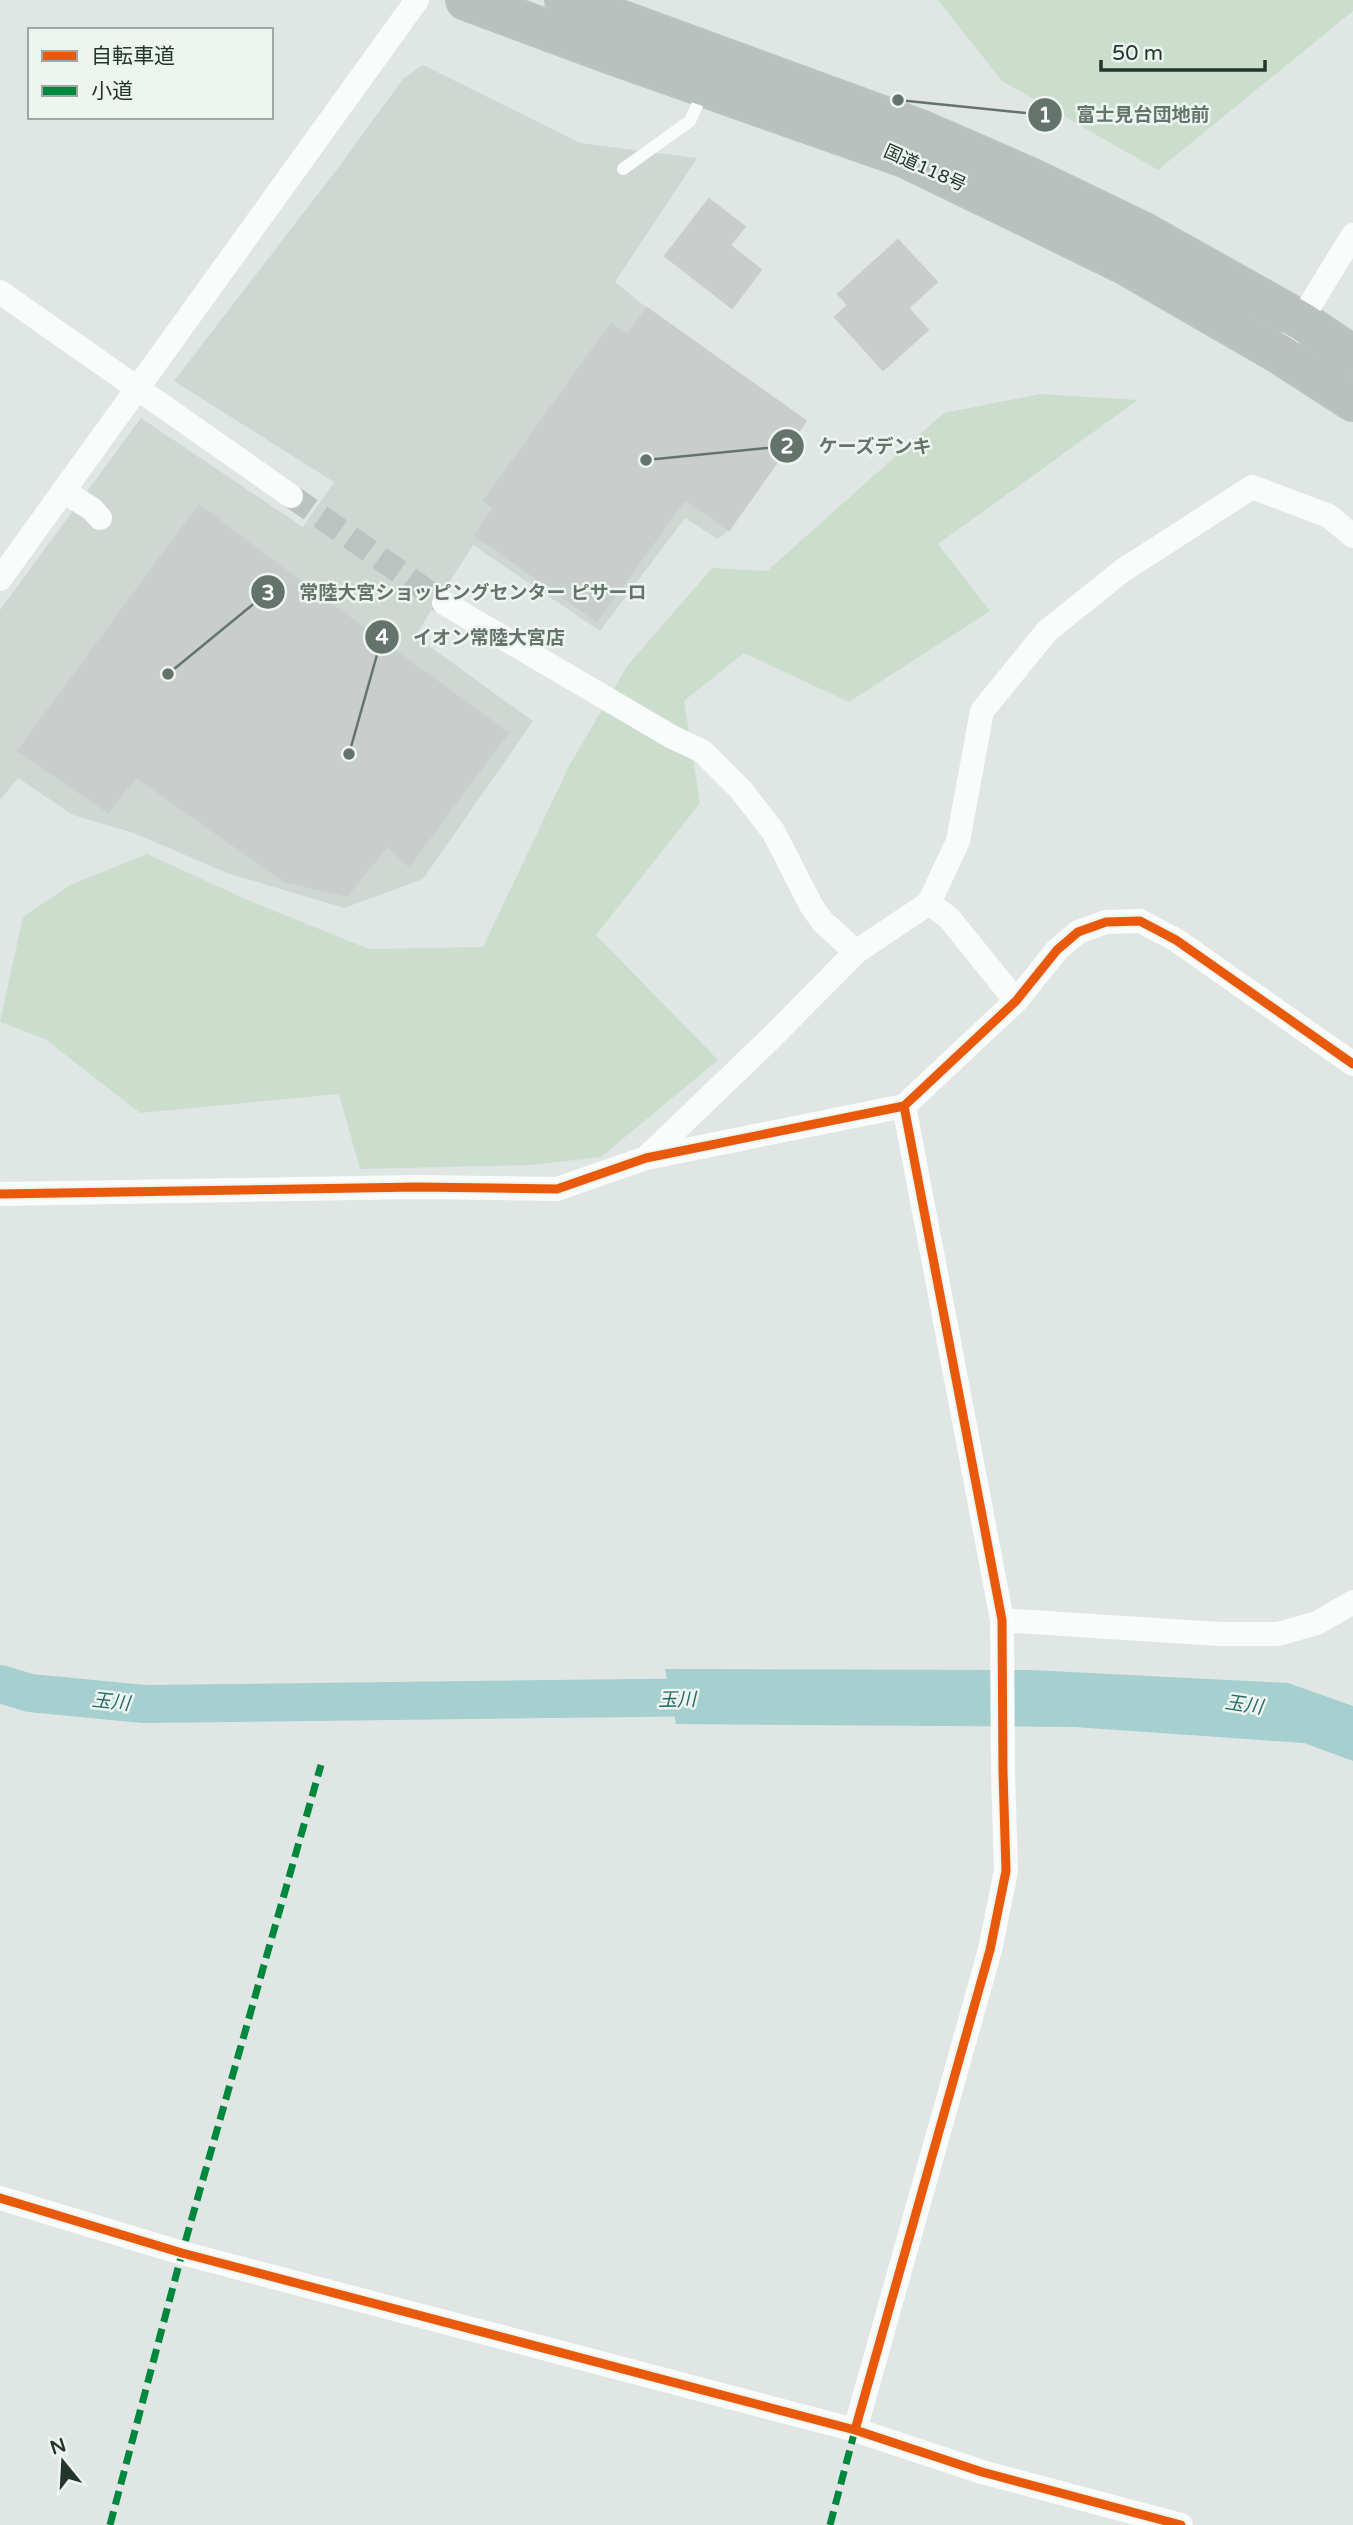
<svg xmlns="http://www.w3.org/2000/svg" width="1353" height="2525" viewBox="0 0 1353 2525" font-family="'Varela Round','Noto Sans JP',sans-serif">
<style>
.built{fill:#cfd7d2}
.green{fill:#cbdece}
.water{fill:#a5d0cf}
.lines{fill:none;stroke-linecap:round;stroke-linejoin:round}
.river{stroke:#a5d0cf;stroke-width:38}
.building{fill:#c9cecc;stroke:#c9cecc;stroke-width:2}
.street-tunnel{stroke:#bac3bf;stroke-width:24;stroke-dasharray:24 12;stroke-linecap:butt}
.highway-casing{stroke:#bbc3bf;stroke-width:42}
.lane{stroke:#fafbfb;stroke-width:12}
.street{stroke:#fafbfb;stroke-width:24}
.highway{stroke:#bac0be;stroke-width:38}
.quiet{stroke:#00873e;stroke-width:7;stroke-dasharray:14 7;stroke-linecap:butt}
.cycleway-casing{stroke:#eef5f0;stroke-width:13}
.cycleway{stroke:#e8590c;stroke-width:9}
.labels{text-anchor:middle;stroke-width:5;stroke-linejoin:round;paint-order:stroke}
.street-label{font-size:18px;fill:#22362d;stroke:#eef5f0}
.water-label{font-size:19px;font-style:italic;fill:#246a69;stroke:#eef5f0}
.leader{fill:none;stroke:#64746d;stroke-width:2.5}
.callout-dot{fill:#64746d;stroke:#eef5f0;stroke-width:2.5}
.mark-label{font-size:21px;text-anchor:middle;font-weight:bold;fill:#fff}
.callout-label{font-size:19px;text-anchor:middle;font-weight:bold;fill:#64746d;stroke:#eef5f0;stroke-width:5;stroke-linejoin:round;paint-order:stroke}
</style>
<rect width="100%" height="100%" fill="#e0e6e3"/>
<path class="built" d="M423 65 580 143 697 158 615 282 647 308 806 421 729 530 718 539 685 518 600 631 473 545 415 636 533 721 423 879 344 908 227 873 134 833 73 815 18 778 0 800V610L141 418 303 527 334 482 174 381 338 168 403 79Z"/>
<path class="green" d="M938 0H1353V11L1158 170 1002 81Z
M1040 394 1138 400 938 544 990 611 849 702 744 653 684 701 700 803 596 935 718 1060 601 1157 532 1165 360 1169 339 1094 140 1113 45 1039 0 1022 23 917 70 885 147 854 252 902 369 949 483 947 569 766 628 665 712 568 767 571 944 413Z"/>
<path class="water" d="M665 1669 1031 1670 1288 1683 1353 1706V1761L1304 1743 1074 1727 676 1724Z"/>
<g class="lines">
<path class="river" d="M0 1684 30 1693 144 1704 724 1697"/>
</g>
<path class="building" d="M709 199 745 227 730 245 761 270 732 308 665 256Z
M898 240 937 282 908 308 928 330 883 370 835 317 848 305 838 294Z
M647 308 806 421 729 530 685 499 597 621 475 535 494 508 484 501 611 324 627 335Z
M199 505 321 597 508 733 409 866 387 846 347 896 284 881 136 777 108 812 18 751Z"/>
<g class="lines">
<path class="street-tunnel" d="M291 496 444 603"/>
<defs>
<path id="highway" d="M466 0 609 53 907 158 1125 264 1279 353 1353 401
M565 0 920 130 1030 178 1144 233 1301 321 1353 356"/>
</defs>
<use href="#highway" class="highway-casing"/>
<path class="lane" d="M623 169 690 121 704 90"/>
<path class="street" d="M0 292 291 496
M1293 333 1353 235
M63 491 92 509 100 518
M0 579 417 0
M444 603 672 737 702 751 741 790 773 831 812 907 823 922 856 952
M929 903 958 841 982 711 1047 631 1122 571 1252 487 1329 516 1353 536
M646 1158 770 1039 856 952 929 903 949 918 1016 1001
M0 1194 418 1187 557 1189 646 1158 904 1106 1016 1001 1057 950 1078 932 1106 922 1140 921 1176 940 1353 1064
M1002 1620 1219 1634H1278L1317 1623 1353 1602
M0 2198 182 2253 855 2430 982 2472 1181 2525
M855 2430 990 1950 1006 1871 1003 1772 1002 1620 904 1106"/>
<use href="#highway" class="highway"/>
<path class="quiet" d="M110 2525 182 2253 321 1765
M830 2525 855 2430"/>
<defs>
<path id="cycleway" d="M0 1194 418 1187 557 1189 646 1158 904 1106 1016 1001 1057 950 1078 932 1106 922 1140 921 1176 940 1353 1064
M0 2198 182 2253 855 2430 982 2472 1181 2525
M855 2430 990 1950 1006 1871 1003 1772 1002 1620 904 1106"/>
</defs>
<use href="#cycleway" class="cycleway-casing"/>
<use href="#cycleway" class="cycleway"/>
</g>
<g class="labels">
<g class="street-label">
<text transform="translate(925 168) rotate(24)" y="6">国道118号</text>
</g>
<g class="water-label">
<text transform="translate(677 1699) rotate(-1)" y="7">玉川</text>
<text transform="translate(111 1701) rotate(6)" y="7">玉川</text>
<text transform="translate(1244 1704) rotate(8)" y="7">玉川</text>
</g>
</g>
<path class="leader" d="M898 100L1045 115M646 460L787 446M168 674L268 592M349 754L382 637"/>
<g class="callout-dot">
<circle cx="898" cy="100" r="7"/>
<circle cx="646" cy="460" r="7"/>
<circle cx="168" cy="674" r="7"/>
<circle cx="349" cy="754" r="7"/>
<circle cx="1045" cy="115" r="18"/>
<circle cx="787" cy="446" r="18"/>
<circle cx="268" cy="592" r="18"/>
<circle cx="382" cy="637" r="18"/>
</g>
<g class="mark-label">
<text x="1045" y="122">1</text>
<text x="787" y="453">2</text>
<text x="268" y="600">3</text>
<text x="382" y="644">4</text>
</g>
<g class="callout-label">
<text x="1143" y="121">富士見台団地前</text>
<text x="875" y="453">ケーズデンキ</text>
<text x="473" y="599">常陸大宮ショッピングセンター ピサーロ</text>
<text x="489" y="644">イオン常陸大宮店</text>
</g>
<rect x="28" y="28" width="245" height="91" fill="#eef5f0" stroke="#9ca9a2" stroke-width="2"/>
<rect x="42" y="51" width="35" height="10" fill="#e8590c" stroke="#9ca9a2" stroke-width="2"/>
<text x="91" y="63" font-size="21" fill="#22362d">自転車道</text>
<rect x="42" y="86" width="35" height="10" fill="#00873e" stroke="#9ca9a2" stroke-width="2"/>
<text x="91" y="98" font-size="21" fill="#22362d">小道</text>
<g transform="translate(63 2462) rotate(342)" stroke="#eef5f0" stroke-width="5" paint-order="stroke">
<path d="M0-5L12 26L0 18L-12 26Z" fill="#22362d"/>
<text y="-10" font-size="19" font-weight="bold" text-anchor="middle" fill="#22362d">N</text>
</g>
<path d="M1101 60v10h164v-10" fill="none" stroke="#22362d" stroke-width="3.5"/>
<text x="1112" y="60" font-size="21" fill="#22362d" stroke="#eef5f0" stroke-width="5" paint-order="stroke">50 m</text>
</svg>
